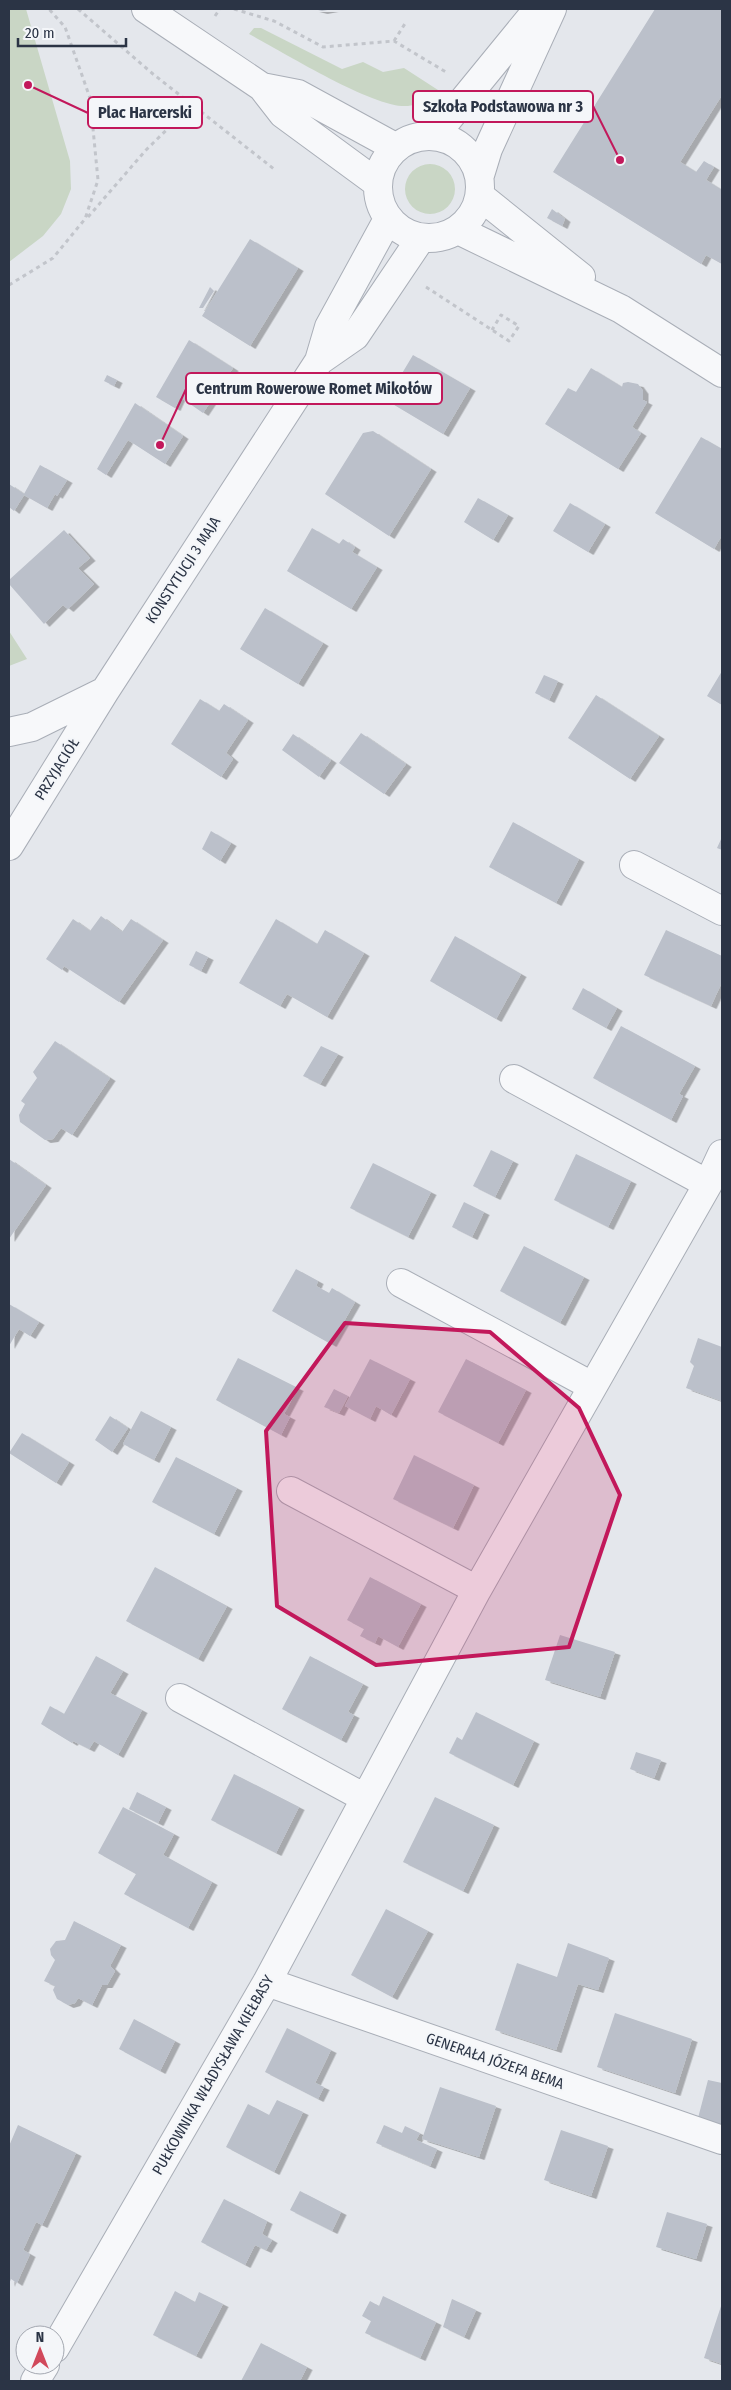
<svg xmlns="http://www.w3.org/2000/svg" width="731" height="2390" viewBox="0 0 731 2390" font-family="'Fira Sans Condensed',sans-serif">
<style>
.green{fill:#c9d6c5}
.building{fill:#bbc0ca;filter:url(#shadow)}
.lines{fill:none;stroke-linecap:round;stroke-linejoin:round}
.minor-casing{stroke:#a9aeb7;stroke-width:30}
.path{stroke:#c2c5cb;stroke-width:3;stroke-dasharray:4 4;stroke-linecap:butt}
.minor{stroke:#f7f8fa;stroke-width:28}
.marked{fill:#c2185b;fill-opacity:0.2;stroke:#c2185b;stroke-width:4;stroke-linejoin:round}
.labels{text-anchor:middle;stroke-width:4;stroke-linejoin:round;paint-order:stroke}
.street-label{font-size:15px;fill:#2b3445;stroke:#f4f6f9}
.leader{fill:none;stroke:#c2185b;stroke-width:2}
.callout-dot{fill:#c2185b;stroke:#f4f6f9;stroke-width:2}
.callout{fill:#f4f6f9;stroke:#c2185b;stroke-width:2}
.callout-label{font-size:16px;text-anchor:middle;font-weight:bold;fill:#2b3445}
</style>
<defs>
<filter id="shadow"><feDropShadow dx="5.5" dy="3" stdDeviation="0" flood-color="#0004"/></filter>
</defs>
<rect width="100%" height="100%" fill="#e4e7ec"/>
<path class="green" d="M9 9H26L70 161 71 189 61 214 43 236 9 262Z
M254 28H261L342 69 363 62 383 72 404 68 438 90C429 97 419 105 408 106 374 109 282 51 249 34Z
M405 189a25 25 0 1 1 50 0a25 25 0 1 1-50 0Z
M9 631 27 659 9 666Z"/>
<path class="building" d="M314 9H333L322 11Z
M655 9H722V95L680 162 696 172 704 161 714 167 706 180 722 190V264L706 255 701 264 553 172Z
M552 209 565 219 562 226 547 218Z
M250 239 298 268 250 346 202 316Z
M210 287 214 291 203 308H199Z
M189 340 233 368 203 413 180 397 175 408 156 397Z
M413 355 470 388 443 434 386 400Z
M591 368 622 387 623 383 628 382 638 384 643 391V400L647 402 632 427 641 433 618 469 545 424 568 388 576 392Z
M107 375 117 380 114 386 104 381Z
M135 403 183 436 165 464 128 440 106 475 97 469Z
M373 431 431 469 389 536 325 494 363 433Z
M701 437 722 449V535L714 549 655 513Z
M40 465 67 480 57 496 55 494 47 508 24 495 14 511 9 507V484L24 494Z
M478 498 508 515 493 540 464 522Z
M570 503 605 524 588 552 553 531Z
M312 528 339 544 343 539 355 547 352 552 377 567 351 609 287 571Z
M64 530 90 558 78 568 94 584 68 609 63 605 44 624 9 584V580Z
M265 608 323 643 298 684 240 649Z
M722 671V705L707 696Z
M544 675 558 681 549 700 535 693Z
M596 695 659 736 630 779 568 738Z
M200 699 219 711 224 704 248 720 226 753 233 759 221 777 171 744Z
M361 733 406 764 384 794 339 763Z
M293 734 331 760 319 777 282 750Z
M513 822 579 859 556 903 489 867Z
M211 831 231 843 220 861 202 849Z
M722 837V850L717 848Z
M101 916 122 932 131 919 163 940 119 1002 64 966 62 970 46 959 73 919 90 931Z
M276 919 317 944 325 930 364 953 327 1017 287 994 280 1006 239 983Z
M666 930 722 956V982L711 1006 644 975Z
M455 936 521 974 496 1019 430 981Z
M196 951 208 957 201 971 189 965Z
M583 988 617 1008 606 1028 572 1009Z
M621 1026 695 1066 679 1094 683 1096 671 1120 593 1078Z
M55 1041 110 1078 72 1135 61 1128 53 1139 45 1140 20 1122 19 1115 25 1104 21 1101 37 1078 33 1072Z
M321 1046 338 1054 320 1084 303 1076Z
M491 1150 513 1161 495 1197 473 1186Z
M576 1154 631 1181 608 1227 554 1200Z
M9 1159 46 1185 9 1239Z
M373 1163 431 1192 408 1237 350 1208Z
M464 1202 484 1212 472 1237 452 1227Z
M524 1246 584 1277 560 1323 500 1291Z
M296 1269 318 1281 316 1286 329 1293 332 1288 355 1302 331 1344 272 1311Z
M9 1304 39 1322 30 1336 19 1329 9 1346Z
M698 1338 722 1347V1401L686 1388 694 1366 690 1362Z
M238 1358 298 1388 284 1414 290 1417 281 1435 216 1400Z
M370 1359 410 1379 391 1415 376 1406 370 1419 345 1406Z
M466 1359 526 1390 498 1443 438 1412Z
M334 1389 348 1396 339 1413 324 1407Z
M141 1411 171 1427 154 1460 123 1444Z
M110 1416 128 1428 112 1452 95 1440Z
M22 1433 69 1462 56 1483 9 1453Z
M414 1455 474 1485 453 1528 393 1499Z
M176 1457 237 1488 214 1534 152 1502Z
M155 1567 227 1606 198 1659 126 1621Z
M370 1577 421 1604 398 1647 378 1636 375 1643 360 1636 364 1629 347 1620Z
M560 1635 615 1652 600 1697 545 1680Z
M96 1656 123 1671 110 1693 142 1710 118 1755 94 1741 89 1749 73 1741 72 1743 41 1724 50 1706 64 1714Z
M310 1656 363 1684 348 1712 354 1715 341 1740 282 1709Z
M476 1712 534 1741 513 1785 449 1753 457 1737 462 1740Z
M636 1752 661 1760 654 1778 630 1769Z
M234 1774 299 1807 276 1853 211 1820Z
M137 1792 166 1807 158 1823 129 1809Z
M435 1797 494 1825 463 1891 403 1862Z
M123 1807 174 1834 163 1855 212 1882 188 1928 124 1894 136 1874 98 1853Z
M386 1909 428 1931 392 1997 351 1975Z
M74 1921 121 1945 110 1966 115 1971 107 1985H102L92 2005 78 1998 75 2003 68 2005 57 1999 53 1990 55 1986 44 1981 55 1960 51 1955 50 1949 56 1941 65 1940Z
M568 1943 609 1958 598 1990 578 1984 556 2050 495 2030 517 1963 557 1977Z
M615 2013 692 2039 675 2093 597 2067Z
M134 2019 175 2041 160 2071 119 2049Z
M287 2028 331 2050 315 2083 324 2087 318 2099 265 2072Z
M708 2080 722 2083V2125L698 2118Z
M440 2087 496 2106 479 2157 422 2139Z
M277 2100 303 2112 274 2172 226 2147 248 2104 269 2115Z
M18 2125 76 2153 42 2225 36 2222 29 2237 23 2250 30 2254 17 2283 11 2279 9 2284V2146Z
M384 2125 402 2133 405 2126 420 2133 416 2140 437 2149 430 2166 376 2143Z
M561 2130 608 2146 591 2196 544 2180Z
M300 2191 341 2212 332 2231 290 2210Z
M224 2199 267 2221 262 2234 272 2240 266 2250 255 2245 245 2265 201 2242Z
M667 2212 707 2224 696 2259 656 2247Z
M175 2291 195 2302 199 2292 223 2304 196 2356 153 2335Z
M383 2296 436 2322 420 2358 365 2333 371 2321 362 2316 370 2301 379 2306Z
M452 2299 476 2310 464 2337 443 2327Z
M722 2303V2364L704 2358Z
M261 2343 307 2367 300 2381H241Z"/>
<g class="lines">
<defs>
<path id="minor" d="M146 9 262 87 283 114 377 183
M262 87 298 94 395 147
M435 135 538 9
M378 187a51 51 0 1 1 102 0a51 51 0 1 1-102 0Z
M480 175 488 149 552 9
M480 196 581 277
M458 230 621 309 722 373
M319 361 355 336 421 238
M9 732 32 727 105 691 319 361 329 327 388 219
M9 846 105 691
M634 865 722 911
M514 1079 708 1184
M401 1283 592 1386
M291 1491 477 1590
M180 1698 365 1798
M267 1982 722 2140
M55 2348 267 1982 477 1590 708 1184 722 1154
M35 2381 45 2365"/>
</defs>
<use href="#minor" class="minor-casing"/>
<path class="path" d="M78 9 153 74 274 169
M234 9 274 21 323 47 394 41 446 72
M215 16 220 9
M394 41 406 22
M88 217 146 150 192 105
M9 285 53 258 85 219 98 180 90 98 65 27 49 9
M426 287 509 341 519 326 501 315 492 330"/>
<use href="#minor" class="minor"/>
</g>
<path class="marked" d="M345 1323 490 1332 579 1408 620 1495 569 1647 376 1665 277 1606 266 1431Z"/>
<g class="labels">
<g class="street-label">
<text transform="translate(183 570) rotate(-57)" y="5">KONSTYTUCJI 3 MAJA</text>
<text transform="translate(57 769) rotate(-58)" y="5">PRZYJACIÓŁ</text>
<text transform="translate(495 2061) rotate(19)" y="5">GENERAŁA JÓZEFA BEMA</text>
<text transform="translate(213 2075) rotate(-60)" y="5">PUŁKOWNIKA WŁADYSŁAWA KIEŁBASY</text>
</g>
</g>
<path class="leader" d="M620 160L593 106M28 85L88 113M160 445L186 389"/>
<g class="callout-dot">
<circle cx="620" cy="160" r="5"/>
<circle cx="28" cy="85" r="5"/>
<circle cx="160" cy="445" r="5"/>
</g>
<g class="callout">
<rect x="413" y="91" width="180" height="31" rx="5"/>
<rect x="88" y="97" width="114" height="31" rx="5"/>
<rect x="186" y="373" width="256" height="31" rx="5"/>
</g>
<g class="callout-label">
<text x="503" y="112">Szkoła Podstawowa nr 3</text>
<text x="145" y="118">Plac Harcerski</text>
<text x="314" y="394">Centrum Rowerowe Romet Mikołów</text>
</g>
<rect width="731" height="2390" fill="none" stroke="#2b3445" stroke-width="20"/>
<g transform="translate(40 2350)"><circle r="24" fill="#f4f6f9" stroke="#a4a8b1"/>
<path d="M0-4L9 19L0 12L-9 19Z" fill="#d1495b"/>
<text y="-8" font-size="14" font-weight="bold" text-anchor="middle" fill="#2b3445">N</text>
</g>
<path d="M18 38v8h108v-8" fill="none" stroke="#2b3445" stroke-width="2.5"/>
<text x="25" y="38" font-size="15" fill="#2b3445" stroke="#f4f6f9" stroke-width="4" paint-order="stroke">20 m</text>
</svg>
